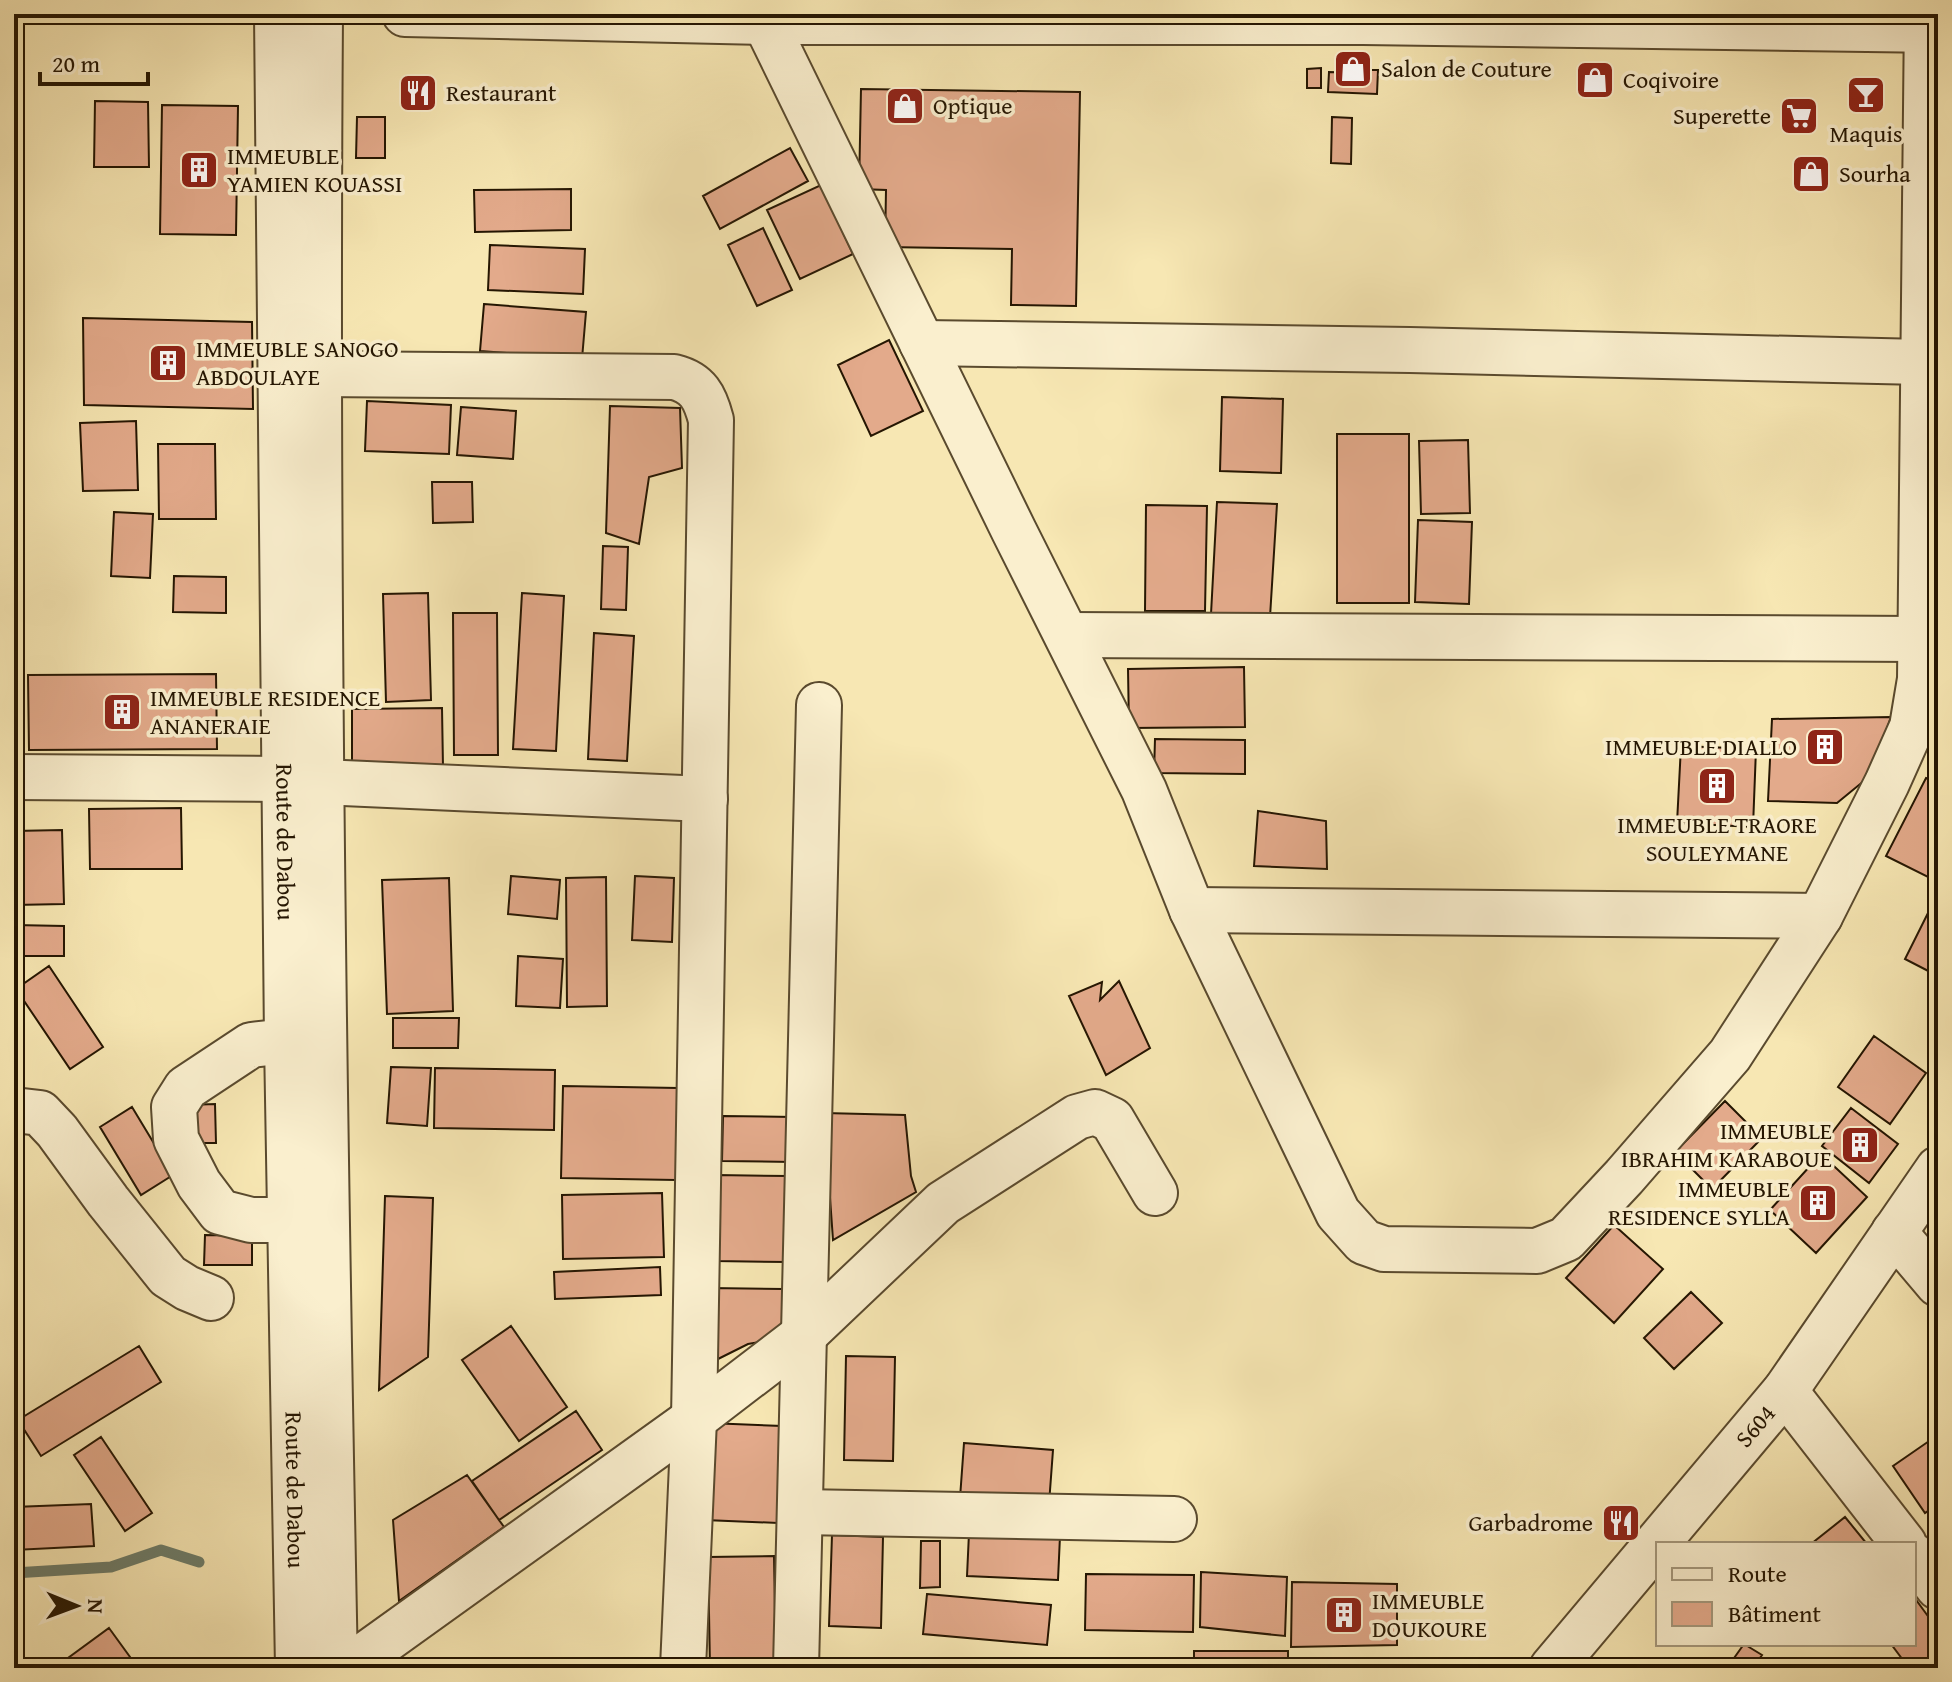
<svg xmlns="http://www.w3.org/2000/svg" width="1952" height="1682" viewBox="0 0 1952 1682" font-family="'Gentium Book Plus',serif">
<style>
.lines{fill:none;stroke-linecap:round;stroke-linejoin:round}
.stream{stroke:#6d7c69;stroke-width:11}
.building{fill:#e3aa8b;stroke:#251602;stroke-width:2}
.minor-casing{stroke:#5a4a2e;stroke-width:48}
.minor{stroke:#faefce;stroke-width:44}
.labels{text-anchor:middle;stroke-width:7;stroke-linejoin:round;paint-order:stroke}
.poi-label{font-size:24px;fill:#251602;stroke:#faefce;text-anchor:start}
.street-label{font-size:24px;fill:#251602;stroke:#faefce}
</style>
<rect width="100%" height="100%" fill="#f7e7b3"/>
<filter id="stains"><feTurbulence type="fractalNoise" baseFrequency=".0025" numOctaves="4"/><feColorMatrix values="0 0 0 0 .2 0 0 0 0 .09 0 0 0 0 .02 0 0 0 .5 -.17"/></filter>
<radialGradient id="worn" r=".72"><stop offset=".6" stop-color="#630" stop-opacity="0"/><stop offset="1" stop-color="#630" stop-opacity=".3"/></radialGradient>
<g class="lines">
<path class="stream" d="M14 1573 111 1567 161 1550 199 1562"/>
</g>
<path class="building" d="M1321 68V88H1307V69Z
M1367 70H1378L1377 94 1328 92 1329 72 1367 73Z
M861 89 1080 92 1076 306 1011 305 1012 249 885 247 886 190 859 189Z
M95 101 148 102 149 167H94Z
M162 105 238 106 236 235 160 234Z
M357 117H385V158H356Z
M1332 117 1352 118 1351 164 1331 163Z
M790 148 808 181 720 229 703 196Z
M821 185 853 254 800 279 767 210Z
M571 189V230L475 232 474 190Z
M763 228 792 290 757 306 728 245Z
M490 245 585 249 583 294 488 290Z
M484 304 586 312 582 359 480 351Z
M83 318 252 322 253 409 84 405Z
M889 340 923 411 871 436 838 365Z
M1222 397 1283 399 1281 473 1220 471Z
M367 401 451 405 449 454 365 451Z
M610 406 680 408 682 468 649 477 639 544 606 533Z
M461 407 516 411 513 459 457 455Z
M136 421 138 490 83 491 80 423Z
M1337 434H1409V603H1337Z
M1468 440 1470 513 1421 514 1419 441Z
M158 444H215L216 519H159Z
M432 482H472L473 522 433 523Z
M1217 502 1277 504 1270 617 1211 614Z
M1146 505 1207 506 1205 611H1145Z
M114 512 153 514 150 578 111 576Z
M1418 520 1472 522 1469 604 1415 602Z
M603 546 628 547 626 610 601 609Z
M174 576 226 577V613L173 612Z
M428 593 431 700 386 702 383 594Z
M522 593 564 596 556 751 513 749Z
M453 613H497L498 755H454Z
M594 633 634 636 627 761 588 759Z
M1244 667 1245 727 1129 728 1128 669Z
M216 674 217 749 29 750 28 675Z
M442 708 443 767 352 768V709Z
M1891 717 1870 776 1837 803 1768 801 1772 719Z
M1155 739 1245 740V774L1154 773Z
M1681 746 1756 749 1753 827 1677 823Z
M1926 778 1938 784V882L1886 856Z
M181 808 182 869H90L89 809Z
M1258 811 1326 821 1327 869 1254 866Z
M62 830 64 904 14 905V831Z
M511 876 560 880 557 919 508 914Z
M635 876 674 878 672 942 632 940Z
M606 877 607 1006 567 1007 566 878Z
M449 878 453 1011 387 1014 382 880Z
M1938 893V976L1905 959Z
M14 925 64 926V956H14Z
M518 956 563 959 560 1008 516 1006Z
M49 966 103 1047 70 1069 16 989Z
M1119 981 1150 1048 1106 1075 1069 996 1102 982 1100 1000Z
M393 1018H459L458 1048H393Z
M1874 1036 1926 1073 1890 1124 1838 1087Z
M391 1067 431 1068 427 1126 387 1123Z
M435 1068 555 1070 554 1130 434 1128Z
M563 1086 678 1088 676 1180 561 1178Z
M1725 1101 1762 1138 1712 1189 1675 1152Z
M215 1104 216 1143H190L189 1105Z
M132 1107 173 1175 141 1195 100 1127Z
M1851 1108 1898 1144 1869 1183 1822 1146Z
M824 1113 905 1115 911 1176 916 1192 833 1240Z
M723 1116 794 1117 793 1162 722 1161Z
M1821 1154 1867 1197 1816 1253 1770 1210Z
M716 1175 788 1176 787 1262 715 1261Z
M662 1193 664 1257 563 1259 562 1195Z
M385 1196 433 1198 428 1357 379 1390Z
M1614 1225 1663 1269 1614 1323 1566 1278Z
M205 1235 252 1236V1265H204Z
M660 1267 661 1295 555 1299 554 1272Z
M709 1288 783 1289 782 1338 748 1344 708 1364Z
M1691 1292 1722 1323 1674 1369 1644 1338Z
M511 1326 567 1407 519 1441 462 1360Z
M139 1346 161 1382 41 1456 18 1420Z
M846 1356 895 1357 893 1461 844 1460Z
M576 1411 602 1450 499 1520 472 1481Z
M708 1423 782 1426 778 1523 705 1520Z
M101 1437 152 1513 125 1531 74 1455Z
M1932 1439 1938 1447V1504L1925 1513 1893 1466Z
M964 1443 1053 1450 1049 1504 960 1498Z
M467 1475 504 1527 399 1601 393 1520Z
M91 1504 94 1546 14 1550V1507Z
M1845 1517 1867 1544H1811Z
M969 1533 1060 1536 1058 1580 967 1576Z
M832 1535 883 1537 881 1628 829 1626Z
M921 1541H940V1587L920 1588Z
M774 1556 776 1668H710L708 1557Z
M1201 1572 1287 1577 1285 1636 1200 1627Z
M1086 1574 1194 1575 1193 1632 1085 1630Z
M1292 1582 1397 1584V1645L1291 1647Z
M927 1594 1051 1605 1047 1645 923 1634Z
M1914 1597 1938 1630V1668H1909L1891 1644H1914Z
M109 1628 138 1668H75L68 1658Z
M1744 1644 1762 1655 1753 1668H1727Z
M1194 1651H1288V1668H1194Z
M1307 1665H1336V1668H1307Z
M1340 1665H1374V1668H1341Z"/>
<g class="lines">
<defs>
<g id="minor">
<path id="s1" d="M277 14 287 1041 298 1668"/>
<path d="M320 14C316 565 324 1117 335 1668"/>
<path d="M405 14 765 22H1363L1938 30"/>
<path d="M765 22 1014 531 1144 790 1192 910 1338 1213 1364 1242 1384 1249 1537 1251 1566 1239 1624 1177 1730 1055 1820 916 1887 783 1912 727 1920 679 1927 14"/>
<path d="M922 343 1410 350 1922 362"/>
<path d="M317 374 674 377C698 383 705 397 711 420L694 1419 683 1668"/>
<path d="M1067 635 1919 639"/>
<path d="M14 777 285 779"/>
<path d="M321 782 705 799"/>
<path d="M1192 910 1820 916"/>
<path d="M287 1041 251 1045 186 1088 174 1107 176 1139 199 1184 220 1212 251 1220H290"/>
<path d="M14 1110 40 1113 57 1131 108 1201 168 1276 187 1288 211 1298"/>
<path d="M1894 1232 1938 1284"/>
<path d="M1785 1391 1904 1544"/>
<path d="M801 1512 1174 1519"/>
<path d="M1914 1556 1938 1587"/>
<path d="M347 1668 694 1419 805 1334 943 1203 1077 1117 1095 1112 1112 1120 1155 1193"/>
<path d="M796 1668 819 705"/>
<path id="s2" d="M1552 1668 1785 1391 1938 1169"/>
</g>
</defs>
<use href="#minor" class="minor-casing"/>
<use href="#minor" class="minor"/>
</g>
<defs>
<symbol id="shop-square" viewBox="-11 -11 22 22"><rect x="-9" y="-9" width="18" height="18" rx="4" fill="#8f2418" stroke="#faefce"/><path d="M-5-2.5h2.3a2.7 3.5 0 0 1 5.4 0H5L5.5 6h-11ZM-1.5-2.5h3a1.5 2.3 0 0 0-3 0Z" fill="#fff"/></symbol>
<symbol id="restaurant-square" viewBox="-11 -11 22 22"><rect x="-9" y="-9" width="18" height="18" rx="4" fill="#8f2418" stroke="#faefce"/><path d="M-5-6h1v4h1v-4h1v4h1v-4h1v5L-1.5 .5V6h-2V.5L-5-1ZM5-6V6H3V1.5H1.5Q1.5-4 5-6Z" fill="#fff"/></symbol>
<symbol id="bar-square" viewBox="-11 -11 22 22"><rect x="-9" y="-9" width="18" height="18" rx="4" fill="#8f2418" stroke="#faefce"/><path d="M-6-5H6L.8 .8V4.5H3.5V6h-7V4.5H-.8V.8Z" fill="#fff"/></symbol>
<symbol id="supermarket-square" viewBox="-11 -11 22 22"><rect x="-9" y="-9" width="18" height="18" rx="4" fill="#8f2418" stroke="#faefce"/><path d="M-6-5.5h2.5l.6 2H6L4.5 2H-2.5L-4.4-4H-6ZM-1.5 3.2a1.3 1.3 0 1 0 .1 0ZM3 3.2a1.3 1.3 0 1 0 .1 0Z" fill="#fff"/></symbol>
<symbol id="building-square" viewBox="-11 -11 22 22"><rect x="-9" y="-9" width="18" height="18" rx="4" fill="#8f2418" stroke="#faefce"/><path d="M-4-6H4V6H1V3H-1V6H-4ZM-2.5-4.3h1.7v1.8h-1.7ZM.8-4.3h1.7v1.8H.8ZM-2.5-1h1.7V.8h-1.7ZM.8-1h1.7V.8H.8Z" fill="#fff"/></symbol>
</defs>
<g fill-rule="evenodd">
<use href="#shop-square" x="1331" y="47" width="44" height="44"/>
<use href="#shop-square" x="1573" y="58" width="44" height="44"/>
<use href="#restaurant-square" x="396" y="71" width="44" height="44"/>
<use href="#bar-square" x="1844" y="73" width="44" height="44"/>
<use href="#shop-square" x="883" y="84" width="44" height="44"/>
<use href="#supermarket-square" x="1777" y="94" width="44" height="44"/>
<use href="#building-square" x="177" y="148" width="44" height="44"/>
<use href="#shop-square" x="1789" y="152" width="44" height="44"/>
<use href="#building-square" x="146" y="341" width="44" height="44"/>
<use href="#building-square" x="100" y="690" width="44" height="44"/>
<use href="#building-square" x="1803" y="725" width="44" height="44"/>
<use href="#building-square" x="1695" y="764" width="44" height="44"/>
<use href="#building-square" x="1838" y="1123" width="44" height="44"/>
<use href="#building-square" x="1796" y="1181" width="44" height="44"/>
<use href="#restaurant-square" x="1599" y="1501" width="44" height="44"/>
<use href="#building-square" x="1322" y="1593" width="44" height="44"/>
</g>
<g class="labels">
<g class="poi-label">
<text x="1381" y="77">Salon de Couture</text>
<text x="1623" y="88">Coqivoire</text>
<text x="446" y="101">Restaurant</text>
<text x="933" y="114">Optique</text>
<text x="1771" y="124" text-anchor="end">Superette</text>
<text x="1866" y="142" text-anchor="middle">Maquis</text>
<text x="227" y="164">IMMEUBLE<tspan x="227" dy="28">YAMIEN KOUASSI</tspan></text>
<text x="1839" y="182">Sourha</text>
<text x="196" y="357">IMMEUBLE SANOGO<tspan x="196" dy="28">ABDOULAYE</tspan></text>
<text x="150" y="706">IMMEUBLE RESIDENCE<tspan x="150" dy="28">ANANERAIE</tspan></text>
<text x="1797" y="755" text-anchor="end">IMMEUBLE DIALLO</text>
<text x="1717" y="833" text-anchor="middle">IMMEUBLE TRAORE<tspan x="1717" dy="28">SOULEYMANE</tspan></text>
<text x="1832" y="1139" text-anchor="end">IMMEUBLE<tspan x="1832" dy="28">IBRAHIM KARABOUE</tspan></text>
<text x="1790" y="1197" text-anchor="end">IMMEUBLE<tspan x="1790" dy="28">RESIDENCE SYLLA</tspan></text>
<text x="1593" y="1531" text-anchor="end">Garbadrome</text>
<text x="1372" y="1609">IMMEUBLE<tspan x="1372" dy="28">DOUKOURE</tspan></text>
</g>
<g class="street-label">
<text dy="8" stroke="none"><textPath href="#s1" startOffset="828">Route de Dabou</textPath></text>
<text dy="8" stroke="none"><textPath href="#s2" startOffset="316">S604</textPath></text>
<text dy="8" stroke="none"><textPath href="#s1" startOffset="1476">Route de Dabou</textPath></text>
</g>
</g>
<rect width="1952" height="1682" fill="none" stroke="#f7e7b3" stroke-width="48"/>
<rect x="16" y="16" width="1920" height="1650" fill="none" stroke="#251602" stroke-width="4"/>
<rect x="24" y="24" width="1904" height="1634" fill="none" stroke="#251602" stroke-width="2"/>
<rect x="1656" y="1542" width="260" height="104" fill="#faefce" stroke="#a5987c" stroke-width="2"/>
<rect x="1672" y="1568" width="40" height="12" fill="#faefce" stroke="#a5987c" stroke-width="2"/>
<text x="1728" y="1582" font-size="24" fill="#251602">Route</text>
<rect x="1672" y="1602" width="40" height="24" fill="#e3aa8b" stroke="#a5987c" stroke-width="2"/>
<text x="1728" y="1622" font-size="24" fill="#251602">Bâtiment</text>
<g transform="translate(76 1606) rotate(91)" stroke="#faefce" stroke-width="6" paint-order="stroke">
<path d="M0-6L14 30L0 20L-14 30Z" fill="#251602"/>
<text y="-12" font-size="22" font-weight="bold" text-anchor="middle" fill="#251602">N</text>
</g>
<path d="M40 72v12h108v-12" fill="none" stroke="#251602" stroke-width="4"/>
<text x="52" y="72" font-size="24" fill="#251602" stroke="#faefce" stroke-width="6" paint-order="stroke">20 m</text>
<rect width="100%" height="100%" filter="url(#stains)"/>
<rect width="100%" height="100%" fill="url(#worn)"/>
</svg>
